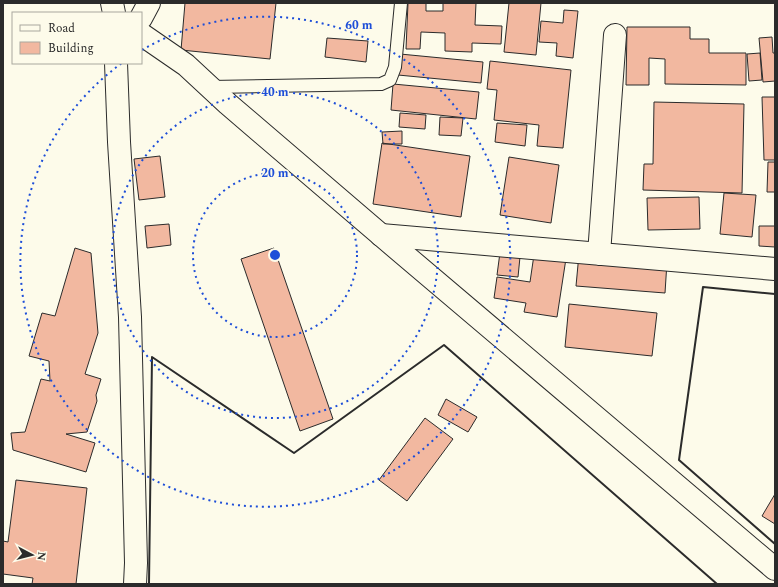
<svg xmlns="http://www.w3.org/2000/svg" width="778" height="587" viewBox="0 0 778 587" font-family="Spectral,serif">
<style>
.building{fill:#f2b8a0;stroke:#2b2b2b}
.lines{fill:none;stroke-linecap:round;stroke-linejoin:round}
.lane-casing{stroke:#2b2b2b;stroke-width:14}
.street-casing{stroke:#2b2b2b;stroke-width:24}
.secondary-casing{stroke:#2b2b2b;stroke-width:24}
.lane{stroke:#fdfbea;stroke-width:12}
.street{stroke:#fdfbea;stroke-width:22}
.secondary{stroke:#fdfbea;stroke-width:22}
.wall{stroke:#2b2b2b;stroke-width:2}
.ring{fill:none;stroke:#1d4ed8;stroke-width:2;stroke-dasharray:2 4}
.centre{fill:#1d4ed8;stroke:#fdfbea;stroke-width:2}
.ring-label{font-size:12px;text-anchor:middle;font-weight:bold;fill:#1d4ed8;stroke:#fdfbea;stroke-width:3;stroke-linejoin:round;paint-order:stroke}
</style>
<rect width="100%" height="100%" fill="#fdfbea"/>
<path class="building" d="M185 3H276L270 59 181 50Z
M408 3H426V11H443V3H476L475 25 502 26 501 44 472 43V52L445 51V33L421 32 420 49H406Z
M509 3H541L536 55 504 52Z
M564 10 578 11 573 58 556 56 557 43 539 42 541 21 563 23Z
M627 27H690V39H709V53H746V85L665 84V59L649 58V85H626Z
M772 37 773 53H775V81L763 82 759 38Z
M327 38 368 41 366 62 325 57Z
M760 53 762 80 749 81 747 54Z
M400 54 483 62 481 83 398 75Z
M490 61 571 70 563 148 537 146 539 125 494 120 497 90 487 89Z
M393 84 479 92 476 119 391 110Z
M762 97H775V160H764Z
M654 102 744 104 742 193 643 190 644 164H653Z
M400 113 426 115 425 129 399 127Z
M440 117 463 118 461 136 439 135Z
M497 123 527 125 525 146 495 142Z
M402 131V144H383L382 132Z
M382 143 470 156 461 217 373 204Z
M160 156 165 197 139 200 134 159Z
M509 157 559 165 551 223 500 215Z
M768 162H775V192H767Z
M724 193 756 195 752 237 720 234Z
M699 197 700 229 648 230 647 198Z
M169 224 171 245 147 248 145 226Z
M759 226H775V247L759 246Z
M501 245 521 247 518 277 497 275Z
M75 248 91 253 98 333 85 374 101 379 96 395 97 401 87 432 66 434 95 443 86 472 13 450 11 433 25 432 41 379 50 381 49 361 29 356 42 313 55 316Z
M274 248 333 419 300 431 241 259Z
M535 248 567 252 557 317 524 312 526 303 494 298 497 277 530 282Z
M579 254 667 262 665 293 576 286Z
M569 304 657 313 652 356 565 347Z
M446 399 477 417 468 432 438 415Z
M425 418 453 439 407 501 379 480Z
M16 480 87 488 76 584H32L33 578 3 574V541L8 542Z
M775 494V524L762 516Z"/>
<g class="lines">
<defs>
<path id="lane" d="M210 87 381 84 390 80 395 67 401 3"/>
<path id="street" d="M141 18 149 3
M381 235 775 269
M599 254 615 35"/>
<path id="secondary" d="M112 3 114 13
M141 34 186 65 228 104 381 235 775 569
M116 63 119 142 130 317 136 563 135 584"/>
</defs>
<use href="#lane" class="lane-casing"/>
<use href="#street" class="street-casing"/>
<use href="#secondary" class="secondary-casing"/>
<use href="#lane" class="lane"/>
<use href="#street" class="street"/>
<use href="#secondary" class="secondary"/>
<path class="wall" d="M775 294 703 287 679 460 775 544
M149 584 152 357 294 453 444 345 717 584"/>
</g>
<g class="ring">
<circle cx="275" cy="255" r="82"/>
<circle cx="275" cy="255" r="163"/>
<path d="M142 50A245 245 0 1 1 122 63"/>
</g>
<circle cx="275" cy="255" r="6" class="centre"/>
<g class="ring-label">
<text x="359" y="29">60 m</text>
<text x="275" y="96">40 m</text>
<text x="275" y="177">20 m</text>
</g>
<rect width="778" height="587" fill="none" stroke="#2b2b2b" stroke-width="8"/>
<rect x="12" y="12" width="130" height="52" fill="#fdfbea" stroke="#a9a89e"/>
<rect x="20" y="25" width="20" height="6" fill="#fdfbea" stroke="#a9a89e"/>
<text x="48" y="32" font-size="12" fill="#2b2b2b">Road</text>
<rect x="20" y="42" width="20" height="12" fill="#f2b8a0" stroke="#a9a89e"/>
<text x="48" y="52" font-size="12" fill="#2b2b2b">Building</text>
<g transform="translate(32 555) rotate(97)" stroke="#fdfbea" stroke-width="3" paint-order="stroke">
<path d="M0-3L7 15L0 10L-7 15Z" fill="#2b2b2b"/>
<text y="-6" font-size="11" font-weight="bold" text-anchor="middle" fill="#2b2b2b">N</text>
</g>
</svg>
